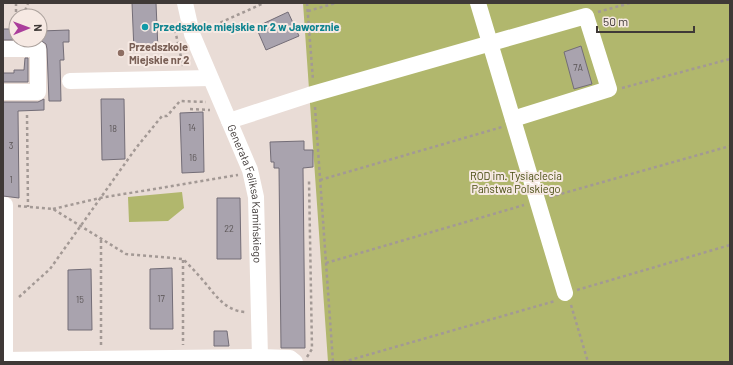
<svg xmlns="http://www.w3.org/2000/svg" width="733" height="365" viewBox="0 0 733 365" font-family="Barlow,sans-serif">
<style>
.green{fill:#b1b76d}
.building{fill:#a9a3ae;stroke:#736d77}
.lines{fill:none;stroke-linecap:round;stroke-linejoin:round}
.path{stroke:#a39995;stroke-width:2.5;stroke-dasharray:3 3;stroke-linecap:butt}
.minor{stroke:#fff;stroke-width:16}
.culture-dot{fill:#0f9aa8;stroke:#f6e9e3;stroke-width:1.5}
.education-dot{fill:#8d6e63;stroke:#f6e9e3;stroke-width:1.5}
.labels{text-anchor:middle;stroke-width:4;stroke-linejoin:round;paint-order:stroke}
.number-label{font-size:9px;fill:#5a5455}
.culture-label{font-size:11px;font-weight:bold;fill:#0d838f;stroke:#f6e9e3;text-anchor:start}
.education-label{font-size:11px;font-weight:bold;fill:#785e54;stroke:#f6e9e3;text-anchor:start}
.park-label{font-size:11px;fill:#484c11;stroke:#f6e9e3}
.street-label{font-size:11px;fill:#3f3937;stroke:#f6e9e3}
</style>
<rect width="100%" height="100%" fill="#e9dcd6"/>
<path class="green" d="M303 3H730V362H328Z
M182 192 184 208 168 221 129 222 128 197Z"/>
<path class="building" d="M132 3H156L158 50 134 51Z
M288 12 299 36 266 50 256 27Z
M3 29H13V40H3Z
M69 30V42H63L64 60H60L61 101H49L47 49 46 44 40 40V31Z
M581 46 592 84 574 89 564 52Z
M25 58H28V82H3V73H14V70H24Z
M44 99V110L18 111 19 198 3 196V102H38Z
M101 99H124L125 159 102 160Z
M203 112 204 172 182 173 180 113Z
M304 141V150H313V167L303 168 305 348H281L279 168H274V162H271L270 142Z
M217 198H240L241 259H217Z
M172 268 173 329H150V269Z
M91 269 92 330H68V270Z
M214 331H227L229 346H214Z"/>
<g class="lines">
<path class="path" d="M16 3V16
M307 3 313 80
M308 11 336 3
M598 12 630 3
M23 16 28 3
M175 30 183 66
M204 30 264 3
M622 88 730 59
M315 107 333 362
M190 109 210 110
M27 115 28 207
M320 180 502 127
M550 197 730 146
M18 206 53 209 126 254 183 259C189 265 195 271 200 277 214 292 223 311 246 312
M53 209 100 198 238 175
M101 240V345
M183 260V345
M326 263 524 205
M577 290 730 245
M19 297 50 269 136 148 162 116H167L180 101 206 102
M571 305 588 362
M307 357 312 349 309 180
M343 362 555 301"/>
<g class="minor">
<path id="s1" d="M185 3 192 34 250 170 256 197 260 357"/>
<path d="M478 3 565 293"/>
<path d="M3 49H38V92H3"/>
<path d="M70 81 210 78"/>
<path d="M229 121 309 95 586 16 609 89 513 119"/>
<path d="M3 360 260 357 290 358 295 362"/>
<path d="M5 362V205"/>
</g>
</g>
<circle class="culture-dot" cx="145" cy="27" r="4"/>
<circle class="education-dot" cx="121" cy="53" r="4"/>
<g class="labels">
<g class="number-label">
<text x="578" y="71">7A</text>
<text x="192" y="131">14</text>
<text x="113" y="132">18</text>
<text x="11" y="149">3</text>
<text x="193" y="161">16</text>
<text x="11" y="183">1</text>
<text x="229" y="232">22</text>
<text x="161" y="302">17</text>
<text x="80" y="303">15</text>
</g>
<g class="culture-label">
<text x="153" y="31">Przedszkole miejskie nr 2 w Jaworznie</text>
</g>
<g class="education-label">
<text x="129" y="51">Przedszkole<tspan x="129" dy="13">Miejskie nr 2</tspan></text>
</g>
<g class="park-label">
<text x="516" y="180">ROD im. Tysiąclecia<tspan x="516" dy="13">Państwa Polskiego</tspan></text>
</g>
<g class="street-label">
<text dy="4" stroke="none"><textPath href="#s1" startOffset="202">Generała Feliksa Kamińskiego</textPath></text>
</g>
</g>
<rect width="733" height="365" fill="none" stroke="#3f3937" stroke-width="8"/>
<g transform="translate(28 28) rotate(89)"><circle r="19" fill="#f6e9e3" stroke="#ada39e"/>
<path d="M0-3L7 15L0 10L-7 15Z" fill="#ab3e9c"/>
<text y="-6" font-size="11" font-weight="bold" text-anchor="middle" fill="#3f3937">N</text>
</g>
<path d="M597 26v6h97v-6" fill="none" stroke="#3f3937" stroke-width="2"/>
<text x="603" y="26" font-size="12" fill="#3f3937" stroke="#f6e9e3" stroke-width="3" paint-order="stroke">50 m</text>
</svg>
